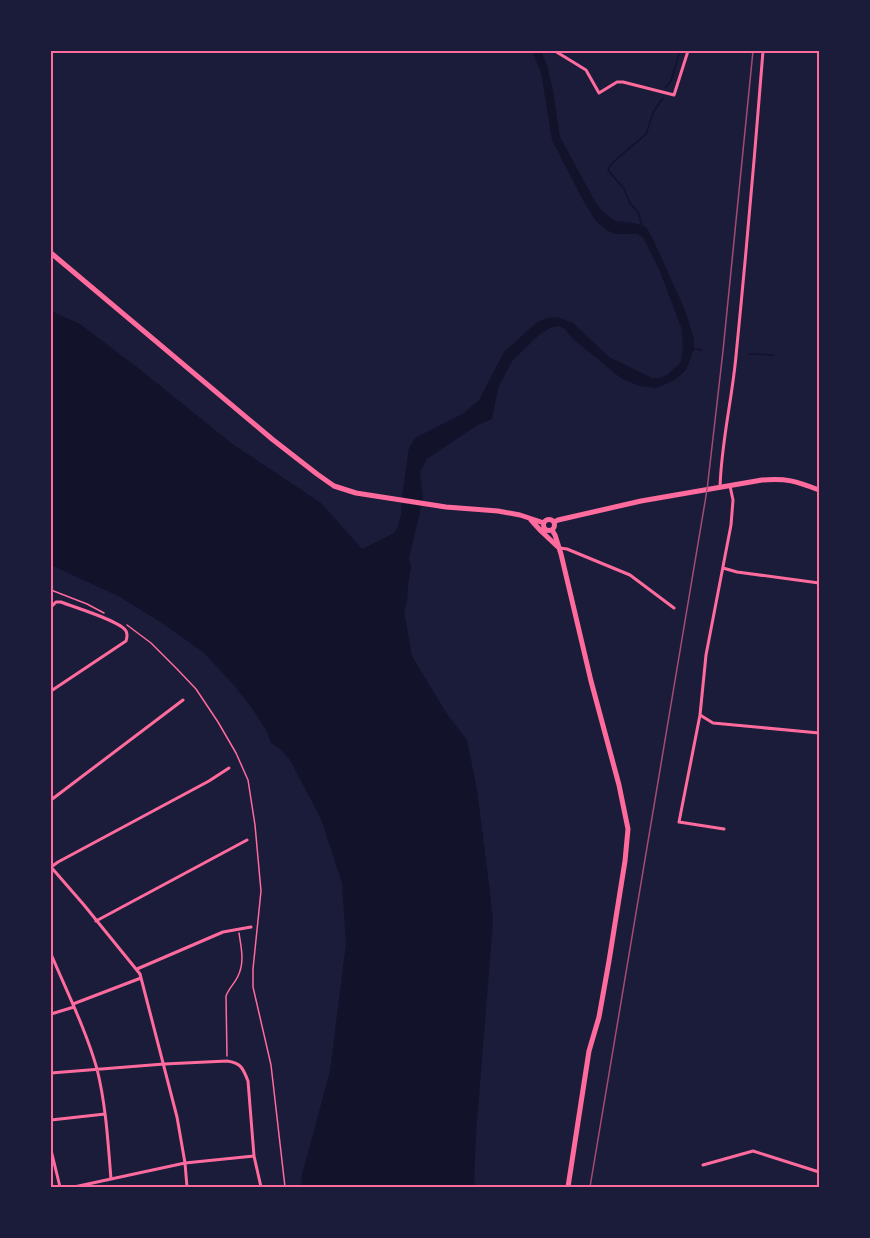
<svg xmlns="http://www.w3.org/2000/svg" width="870" height="1238" viewBox="0 0 870 1238" font-family="'Space Grotesk',sans-serif">
<style>
.water{fill:#12122b}
.lines{fill:none;stroke-linecap:round;stroke-linejoin:round}
.stream{stroke:#12122b;stroke-width:1.5}
.path{stroke:#ff6b9d;stroke-width:1.5}
.minor{stroke:#ff6b9d;stroke-width:3}
.primary{stroke:#ff6b9d;stroke-width:5}
.rail{stroke:#a44b75;stroke-width:1.5}
.neatline{fill:none;stroke:#ff6b9d;stroke-width:2}
</style>
<rect width="100%" height="100%" fill="#1b1b3a"/>
<path class="water" d="M532 51H541L547 65 553 91 560 137 593 198 601 210 615 221 634 223 646 227 651 235 685 310 694 339V349L686 370 675 380 656 388 640 386 622 379 572 338 565 329 559 326 552 327 540 334 512 361 498 388 492 419 476 426 427 459 420 472 423 499 409 558 411 567 408 585 407 602 404 611 412 656 447 714 467 740 477 790 490 892 493 921 476 1134 474 1187H301L302 1175 330 1071 346 944 342 883 321 819 290 760 281 750 271 743 266 730 251 707 233 684 203 652 162 623 120 597 51 565V311L80 324 142 371 231 443 321 503 362 549 394 533 398 526 401 515 402 496 409 448 415 438 464 413 479 400 504 352 536 323 546 318 557 317 573 323 609 357 652 378H659L667 375 681 362 683 345 681 327 659 269 643 237 637 234H616L606 230 596 221 584 202 552 140 541 72Z"/>
<g class="lines">
<path class="stream" d="M666 87 671 81 680 51
M642 225 638 212 630 203 624 189 608 170 611 164 646 134 654 111 663 98
M693 349 702 350
M749 354 774 355"/>
<path class="path" d="M51 590 87 604 104 613
M127 625 151 643 177 669 196 689 218 722 236 753 248 780 255 825 261 891 253 969V987L271 1065 285 1187
M227 1056 226 996C229 988 235 983 238 976 245 962 241 947 239 933"/>
<path class="minor" d="M555 51 586 70 599 93 617 82H623L674 95 688 51
M720 488C721 444 732 400 736 356 746 255 755 153 763 51
M560 548 567 549 630 575 674 608
M723 568 737 572 819 583
M51 607 56 602H61C73 607 121 621 126 631 128 635 127 637 126 641L51 691
M700 715 713 723 819 733
M51 800 183 700
M724 829 679 822 700 715 706 655 731 525 733 500 730 486
M51 867 84 905 140 974 177 1117 185 1163 187 1187
M51 867 58 862 209 781 229 768
M96 921 247 840
M51 954C67 992 86 1030 97 1069 106 1105 108 1143 111 1179
M137 969 223 932 251 927
M73 1004 141 978
M51 1014 74 1007
M51 1073 164 1064 227 1061C241 1063 243 1068 248 1081L254 1156 261 1187
M51 1120 105 1114
M51 1150 60 1187
M703 1165 753 1151 819 1172
M74 1187 185 1163 254 1156"/>
<path class="primary" d="M51 253 272 439 317 474 334 486 356 493 446 507 498 511 520 515 544 523
M543.5 525a5.5 5.5 0 1 1 11 0a5.5 5.5 0 1 1-11 0Z
M531 520 541 531 558 547
M554 522 558 520 641 501 762 480C786 478 796 481 819 490
M552 530 555 535 561 554 591 681 619 785 628 829 625 861 609 961 599 1017 589 1051 568 1187"/>
<path class="rail" d="M590 1187 707 490 723 351 753 51"/>
</g>
<rect width="870" height="1238" fill="none" stroke="#1b1b3a" stroke-width="105"/>
<rect x="52" y="52" width="766" height="1134" class="neatline"/>
</svg>
